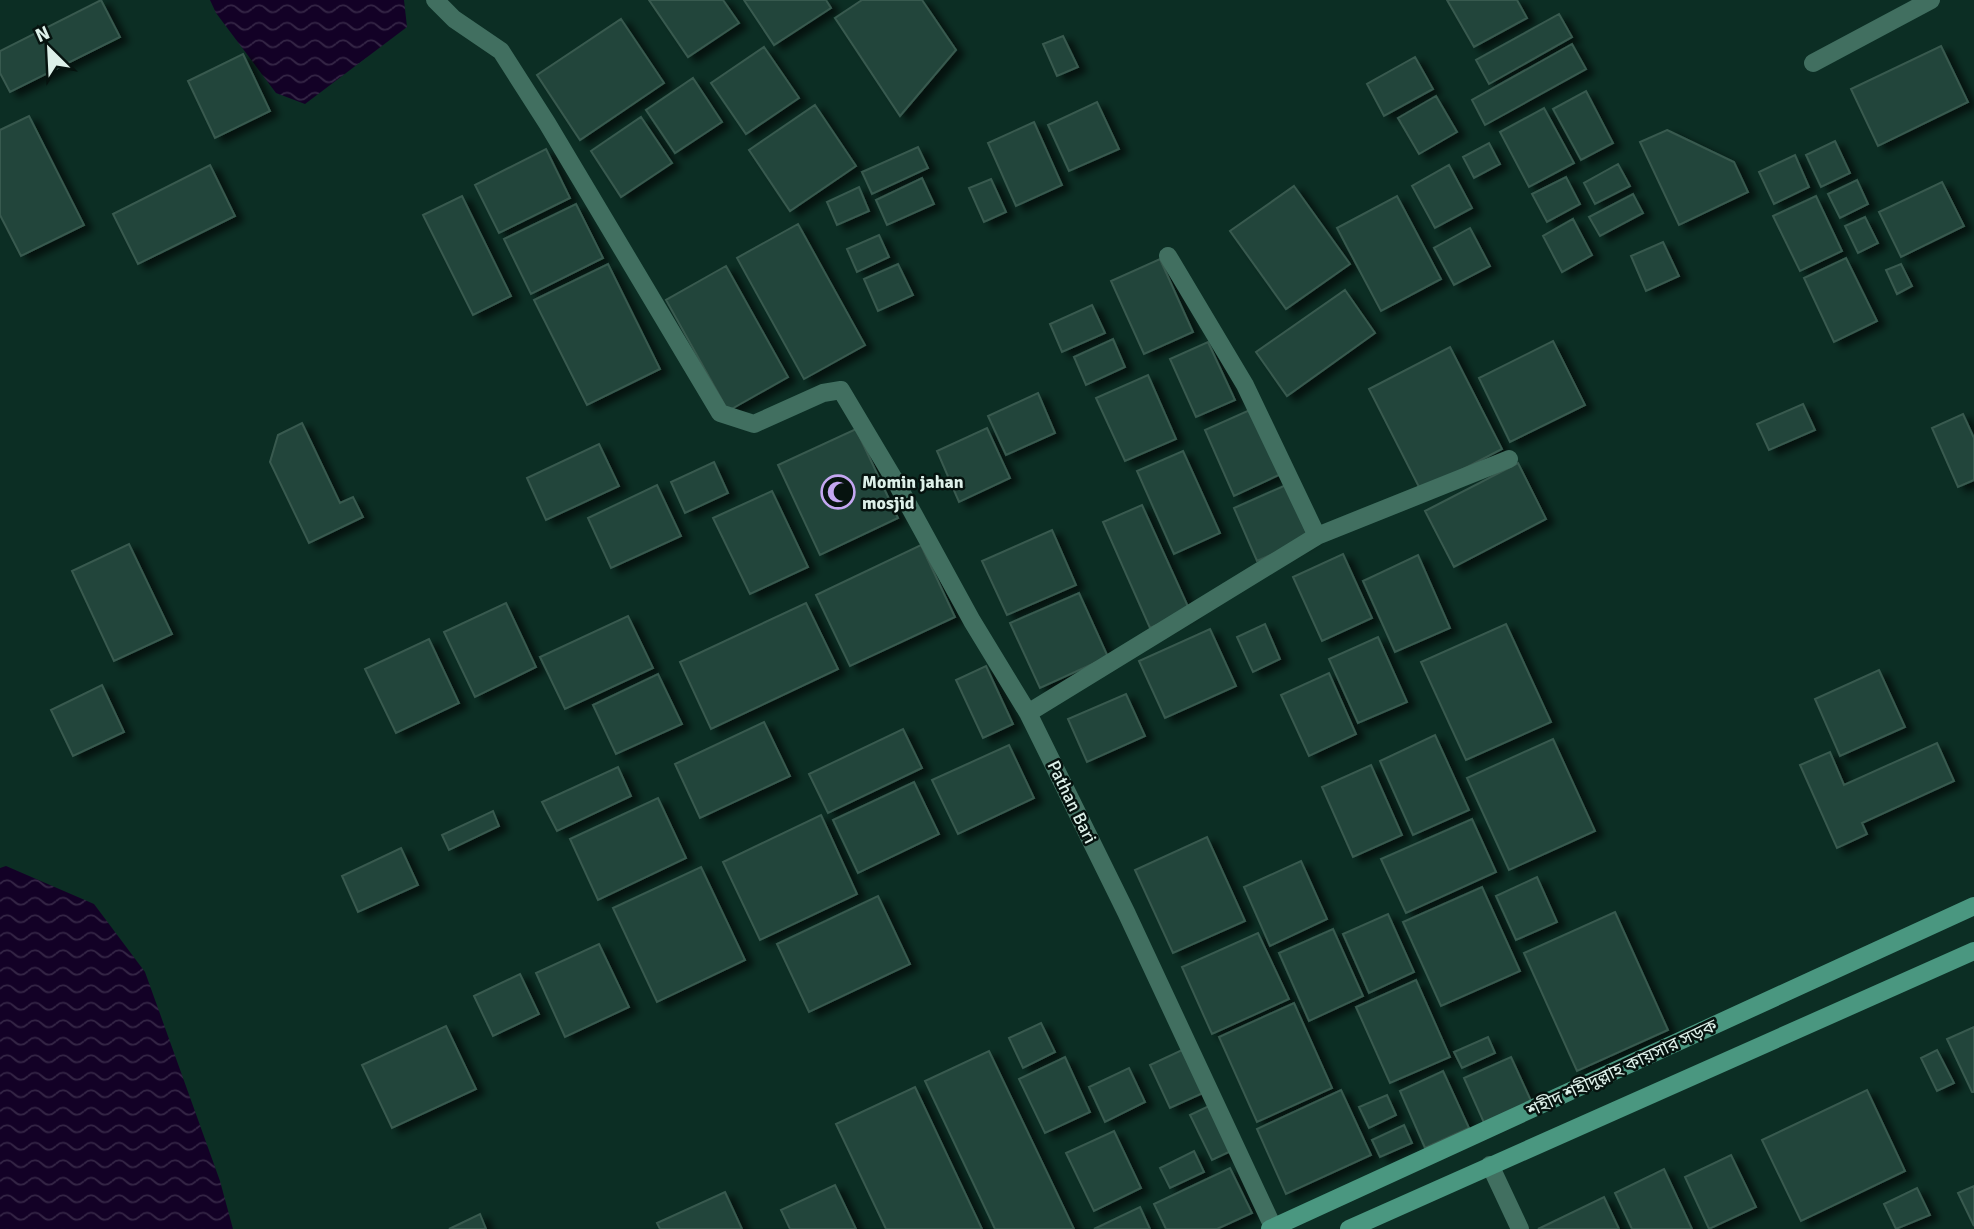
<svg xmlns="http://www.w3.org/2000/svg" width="1974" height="1229" viewBox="0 0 1974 1229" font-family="Signika,'Noto Sans Bengali',sans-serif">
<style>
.water{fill:url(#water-waves)}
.building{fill:#24453b;stroke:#395a4f;stroke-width:2;filter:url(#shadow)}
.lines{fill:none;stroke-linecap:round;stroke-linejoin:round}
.service{stroke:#416f60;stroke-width:18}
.minor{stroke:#416f60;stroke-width:18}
.secondary{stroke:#4a9780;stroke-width:18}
.labels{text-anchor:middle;stroke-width:5;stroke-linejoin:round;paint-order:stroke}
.poi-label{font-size:18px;font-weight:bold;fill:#ddf0e9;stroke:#06130f;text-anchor:start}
.street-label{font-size:18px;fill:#ddf0e9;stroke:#06130f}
</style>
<defs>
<pattern id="water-waves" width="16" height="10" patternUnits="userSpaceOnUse" patternTransform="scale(1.75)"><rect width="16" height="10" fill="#130126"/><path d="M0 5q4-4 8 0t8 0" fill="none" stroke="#352646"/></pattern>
<filter id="shadow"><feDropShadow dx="8" dy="4.5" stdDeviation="3.5" flood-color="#0009"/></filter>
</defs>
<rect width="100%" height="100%" fill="#0c2e24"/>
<path class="water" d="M210 0H404L407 27 305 104 276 93 216 13Z
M6 866 94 904 145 972 220 1181 233 1229H0V868Z"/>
<path class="building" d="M101 0 120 37 10 92 0 73V51Z
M649 0H723L739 23 688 57Z
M744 0H826L831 8 774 45Z
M862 0H922L956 50 900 116 835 18Z
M1447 0H1517L1527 18 1474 47Z
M1559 14 1572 37 1489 84 1476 60Z
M621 19 664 83 580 140 537 75Z
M1063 36 1078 67 1057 76 1043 44Z
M1572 44 1586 69 1485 125 1472 100Z
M1941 46 1968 102 1878 146 1851 89Z
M764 47 799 98 746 134 711 83Z
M243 54 270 111 215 138 188 81Z
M1415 57 1433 89 1384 116 1367 84Z
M693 78 722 122 675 153 646 110Z
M1586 91 1613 143 1581 160 1553 109Z
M1436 96 1457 132 1419 154 1398 118Z
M1097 102 1119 149 1069 171 1048 125Z
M815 105 856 166 790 211 749 150Z
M1544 108 1574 163 1529 187 1500 132Z
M29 116 84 225 21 256 0 215V130Z
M641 117 672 163 621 197 591 151Z
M1034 122 1062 185 1016 206 988 143Z
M1667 130 1734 162 1748 192 1679 225 1640 142Z
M1835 141 1850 173 1821 187 1806 155Z
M1489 143 1500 164 1474 178 1463 157Z
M918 147 928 168 872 194 862 172Z
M546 149 570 198 499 233 475 185Z
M1795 155 1809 187 1774 204 1759 172Z
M1618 164 1630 186 1595 204 1584 183Z
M210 165 235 216 138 264 113 214Z
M1449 165 1472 208 1435 228 1412 186Z
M1566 177 1580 204 1547 222 1532 194Z
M922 178 934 204 887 225 876 200Z
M991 179 1006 212 984 222 969 188Z
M1857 180 1868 204 1840 218 1828 194Z
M1942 182 1964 226 1901 257 1879 212Z
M1294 186 1350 264 1286 309 1230 231Z
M859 187 869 211 837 225 827 202Z
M1633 194 1643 213 1600 236 1589 217Z
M462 196 511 296 473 315 423 215Z
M1397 196 1441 279 1381 311 1337 228Z
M1816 196 1842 251 1800 271 1773 216Z
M576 204 603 258 531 294 504 239Z
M1865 217 1878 243 1858 253 1845 226Z
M1573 219 1592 255 1562 272 1543 236Z
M798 224 865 345 804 379 737 258Z
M1470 228 1490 266 1454 285 1434 248Z
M879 235 889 257 857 272 847 249Z
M1663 242 1679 276 1646 291 1631 256Z
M1846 258 1877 321 1834 342 1804 278Z
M1160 259 1193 332 1144 354 1111 281Z
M608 264 660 369 587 405 534 300Z
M898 264 913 295 878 311 864 279Z
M1901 264 1912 286 1897 294 1886 270Z
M726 266 788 377 728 411 666 300Z
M1345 290 1375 333 1287 396 1256 352Z
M1092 305 1105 333 1062 352 1050 324Z
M1113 339 1125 367 1086 385 1074 357Z
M1553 341 1585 405 1510 442 1479 378Z
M1208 342 1235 400 1196 417 1170 359Z
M1450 347 1502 449 1421 491 1369 389Z
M1148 375 1176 439 1125 461 1096 398Z
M1038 393 1055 433 1006 455 988 416Z
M1803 404 1815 430 1769 450 1757 424Z
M1252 409 1281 474 1234 496 1205 430Z
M1963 414 1974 438V480L1958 487 1932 428Z
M302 423 340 503 353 497 363 517 309 543 270 462 278 435Z
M987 428 1010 478 959 502 937 451Z
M856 429 898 518 820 555 778 465Z
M599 444 619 486 546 520 527 478Z
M1183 451 1220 533 1174 554 1137 471Z
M714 462 728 493 685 513 671 482Z
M1518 463 1546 519 1454 567 1425 511Z
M657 485 681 536 611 568 588 518Z
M1286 485 1309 538 1257 561 1234 508Z
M772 491 808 567 750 594 713 518Z
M1142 505 1190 611 1150 628 1103 522Z
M1052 530 1076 585 1007 615 982 561Z
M129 544 172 634 114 661 72 571Z
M921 545 955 617 850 666 816 595Z
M1343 554 1372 618 1322 641 1293 577Z
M1418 555 1450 628 1395 652 1363 581Z
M1079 593 1108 657 1040 688 1010 623Z
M506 603 536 667 475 697 444 632Z
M806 603 838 669 711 729 680 662Z
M628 616 653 668 565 709 540 657Z
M1265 624 1280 659 1253 672 1237 637Z
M1506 624 1551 722 1466 760 1421 662Z
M1210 629 1236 686 1165 718 1139 661Z
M1378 637 1407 702 1358 723 1329 659Z
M429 639 459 703 396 733 365 669Z
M986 666 1013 724 983 738 956 680Z
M1879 670 1905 727 1840 756 1815 699Z
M1329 673 1356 734 1309 756 1281 695Z
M658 674 682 724 616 754 593 705Z
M102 685 124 732 73 756 51 710Z
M1126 694 1145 736 1087 762 1068 719Z
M764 722 790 776 700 818 675 764Z
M903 729 922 768 828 813 809 774Z
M1435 735 1469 810 1413 835 1380 761Z
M1553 739 1595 831 1509 870 1467 778Z
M1937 743 1954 781 1862 823 1867 834 1837 848 1800 765 1830 752 1844 785Z
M1009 745 1034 798 958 834 932 780Z
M1371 765 1402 835 1353 857 1322 787Z
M618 767 631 796 557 831 542 802Z
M914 782 939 834 858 873 833 820Z
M658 798 686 858 598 900 570 839Z
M493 811 499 826 449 850 442 835Z
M821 815 857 894 760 940 723 862Z
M1472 819 1496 872 1406 913 1381 859Z
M1207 837 1245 921 1173 953 1135 870Z
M401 848 418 885 358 912 342 876Z
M1301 861 1327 919 1270 946 1244 887Z
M701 867 745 960 657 1002 613 908Z
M1537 877 1557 922 1516 940 1496 896Z
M1482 887 1520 971 1441 1006 1403 922Z
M878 896 910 964 809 1012 777 944Z
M1615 912 1668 1030 1577 1071 1524 953Z
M1388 914 1414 972 1369 993 1343 934Z
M1333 929 1363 996 1309 1021 1279 953Z
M1258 933 1289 999 1212 1034 1182 967Z
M599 944 629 1007 565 1037 536 973Z
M520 974 539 1014 493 1036 474 996Z
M1416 980 1450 1057 1390 1083 1356 1007Z
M1294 1003 1332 1088 1257 1122 1219 1037Z
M1041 1023 1055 1052 1023 1068 1009 1038Z
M446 1026 476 1089 392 1128 362 1065Z
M1974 1027V1092H1972L1947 1039Z
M1488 1037 1495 1053 1462 1068 1454 1052Z
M1182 1050 1203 1093 1170 1108 1150 1065Z
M1937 1050 1954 1083 1937 1091 1921 1058Z
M989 1051 1074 1229H995L925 1081Z
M1065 1057 1090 1112 1045 1133 1019 1079Z
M1511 1057 1532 1103 1485 1125 1464 1078Z
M1129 1068 1145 1102 1105 1122 1089 1087Z
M1443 1071 1469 1128 1425 1148 1400 1091Z
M915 1087 982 1229H886L836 1124Z
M1341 1090 1371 1155 1286 1194 1257 1129Z
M1867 1090 1905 1171 1801 1221 1762 1140Z
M1387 1095 1396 1115 1369 1128 1359 1107Z
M1209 1106 1231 1151 1212 1160 1190 1115Z
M1404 1125 1412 1143 1380 1157 1372 1140Z
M1114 1131 1141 1188 1094 1211 1066 1153Z
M1194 1151 1204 1172 1170 1188 1160 1168Z
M1731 1155 1756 1207 1709 1229 1685 1177Z
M1230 1168 1252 1213 1217 1229H1166L1154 1204Z
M1664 1169 1692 1229H1632L1615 1193Z
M835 1185 856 1229H790L781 1210Z
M1974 1186V1226L1958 1193Z
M1917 1188 1930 1215 1896 1229 1884 1204Z
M725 1192 742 1229H660L657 1223Z
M1604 1197 1619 1229H1538Z
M1140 1207 1150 1229H1094Z
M480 1214 486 1229H449Z"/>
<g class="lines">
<path class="service" d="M1490 1165 1520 1229"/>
<path class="minor" d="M435 0 454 19 501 51 547 123 720 413 754 424 823 393 841 390 897 484 972 621 1028 713 1126 912 1274 1229
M1813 63 1931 0
M1168 256 1245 385 1317 536
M1028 713 1317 536 1509 459"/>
<path class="secondary" d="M1270 1229 1974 906
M1349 1229 1974 951"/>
</g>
<defs>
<symbol id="mosque-ring" viewBox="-11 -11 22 22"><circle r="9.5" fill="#06130f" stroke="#c4a7f1" stroke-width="1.5"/><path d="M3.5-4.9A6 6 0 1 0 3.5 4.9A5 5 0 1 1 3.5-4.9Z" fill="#c4a7f1"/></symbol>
</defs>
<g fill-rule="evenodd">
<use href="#mosque-ring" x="819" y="473" width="38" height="38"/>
</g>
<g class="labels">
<g class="poi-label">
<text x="862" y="488">Momin jahan<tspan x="862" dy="21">mosjid</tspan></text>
</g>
<g class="street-label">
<text transform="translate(1072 802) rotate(64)" y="6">Pathan Bari</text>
<text transform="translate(1622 1068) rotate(-25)" y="6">শহীদ শহীদুল্লাহ কায়সার সড়ক</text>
</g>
</g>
<g transform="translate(49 49) rotate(336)" stroke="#06130f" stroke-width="5" paint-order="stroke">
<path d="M0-5L12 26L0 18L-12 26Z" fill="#ddf0e9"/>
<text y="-10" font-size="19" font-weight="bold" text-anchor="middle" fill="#ddf0e9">N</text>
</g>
</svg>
